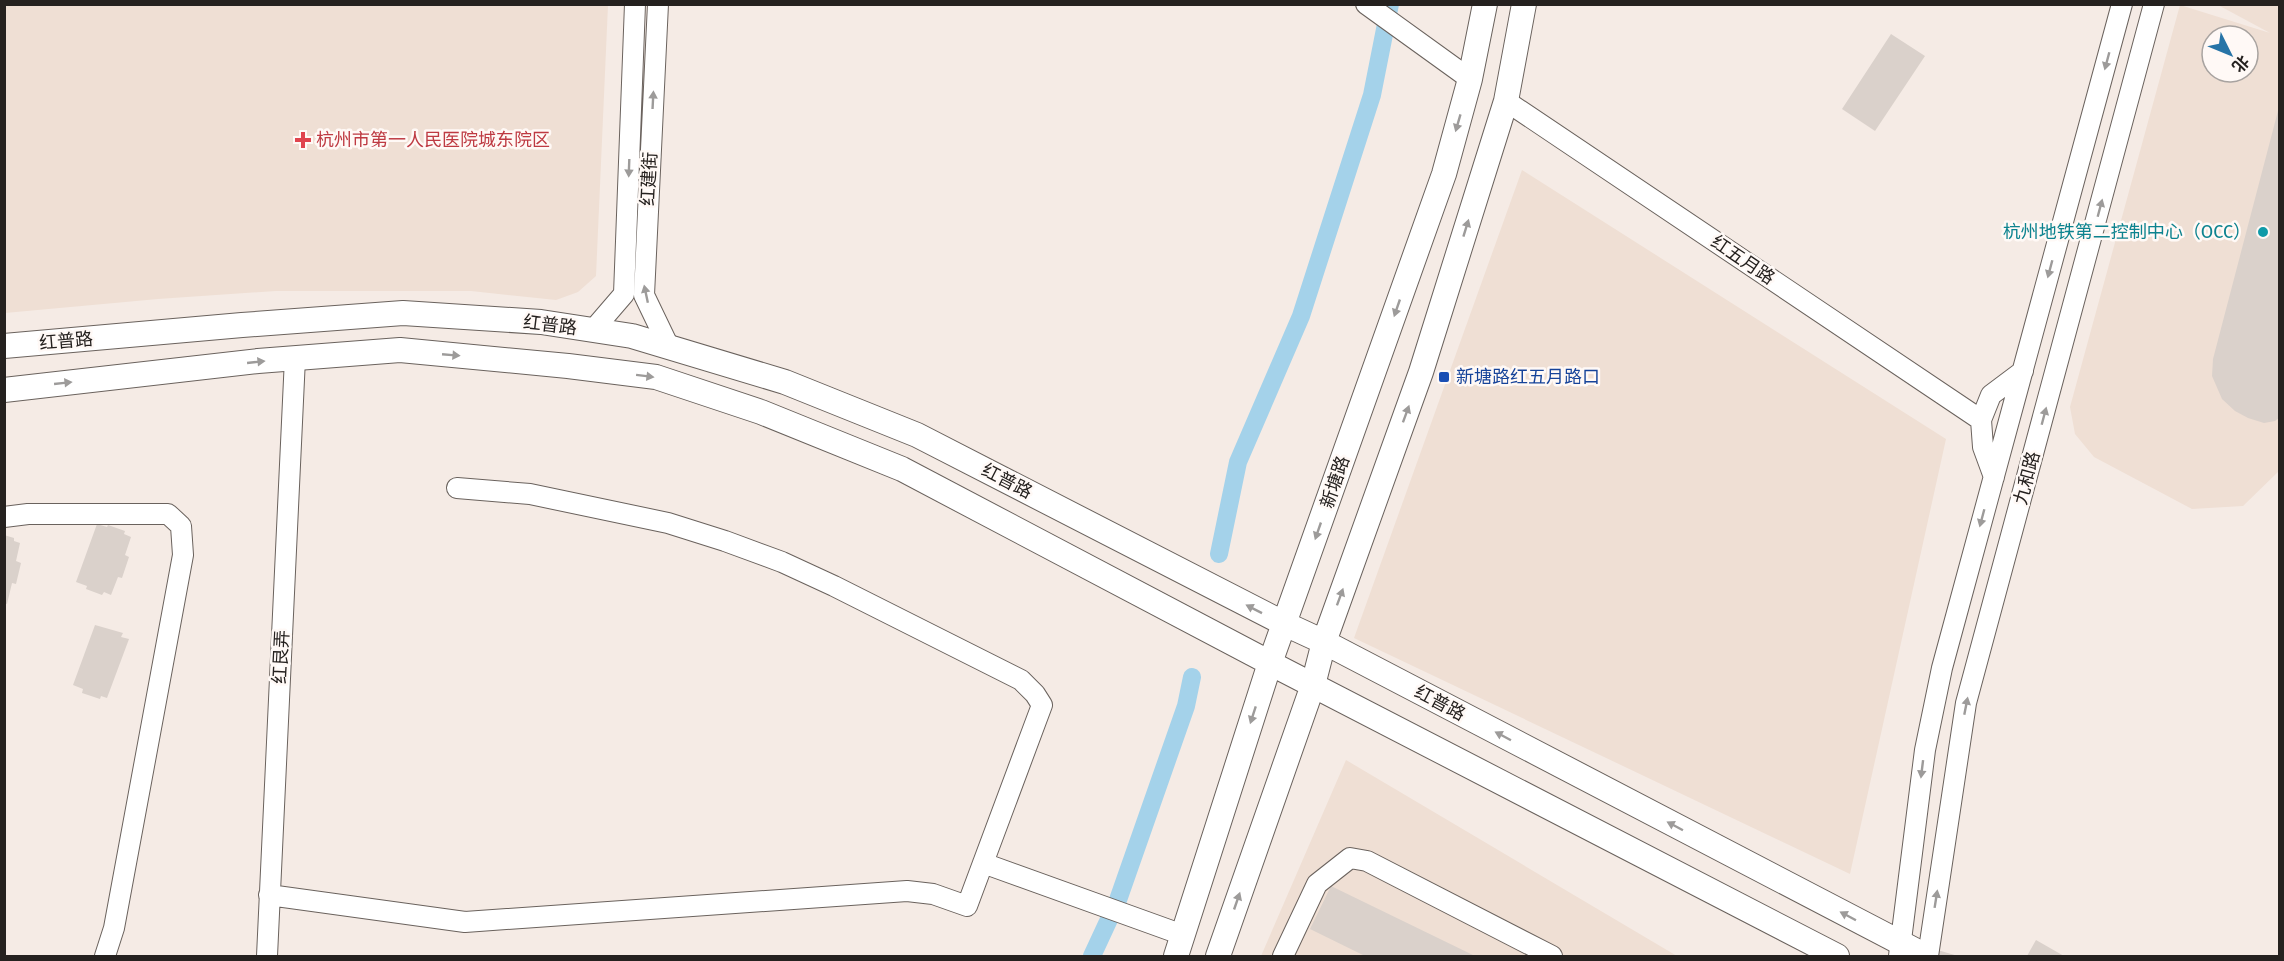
<svg xmlns="http://www.w3.org/2000/svg" width="2284" height="961" viewBox="0 0 2284 961" font-family="'Fira Sans','Noto Sans SC',sans-serif">
<style>
.built{fill:#efdfd4;fill-rule:evenodd}
.lines{fill:none;stroke-linecap:round;stroke-linejoin:round}
.canal{stroke:#a4d2ea;stroke-width:18}
.building{fill:#dad1cb}
.minor-casing{stroke:#6a625d;stroke-width:22}
.major-casing{stroke:#6a625d;stroke-width:26}
.minor{stroke:#fff;stroke-width:20}
.major{stroke:#fff;stroke-width:24}
.oneway{fill:#9d9b9a}
.health-dot{fill:#e0444e;stroke:#fff9f6;stroke-width:2}
.culture-dot{fill:#0f9aa8;stroke:#fff9f6;stroke-width:2}
.transit-dot{fill:#1a4fb4;stroke:#fff9f6;stroke-width:2}
.labels{text-anchor:middle;stroke-width:5;stroke-linejoin:round;paint-order:stroke}
.health-label{font-size:18px;fill:#be3a42;stroke:#fff9f6;text-anchor:start}
.street-label{font-size:18px;fill:#25211f;stroke:#fff9f6}
.culture-label{font-size:18px;fill:#0d838f;stroke:#fff9f6;text-anchor:end}
.transit-label{font-size:18px;fill:#164399;stroke:#fff9f6;text-anchor:start}
</style>
<rect width="100%" height="100%" fill="#f5ebe5"/>
<path class="built" d="M5 4 608 5 596 276 578 292 556 300 471 291H276L158 299 5 313Z
M2180 5 2270 33 2218 5H2279V471L2243 506 2192 509 2094 457 2075 434 2070 407ZM2212 36H2248V72H2212Z
M1522 170 1946 439 1850 874 1354 638Z
M1346 760 1677 956H1261Z"/>
<g class="lines">
<path class="canal" d="M1219 554 1238 462 1301 316 1372 95 1390 4
M1092 956 1118 900 1186 706 1192 677"/>
</g>
<path class="building" d="M1891 34 1925 56 1875 131 1842 109Z
M2279 107 2280 417 2275 421 2264 423 2248 418 2235 411 2222 399 2212 376 2213 359Z
M97 524 107 527 108 525 125 531 124 534 131 537 125 555 129 557 122 578 118 577 111 595 104 592 102 595 86 589 87 586 76 582Z
M4 535 14 538V541L20 543 16 561 21 563 16 584 12 583 7 604 4 603Z
M95 625 123 633 121 637 129 639 107 698 101 696 100 699 82 693 83 689 73 685Z
M1331 886 1475 956H1365L1310 929Z
M2036 940 2064 956H2027Z
M1924 946 1958 956H1922Z"/>
<g class="lines">
<defs>
<path id="minor" d="M658 4 644 295 669 347
M1366 4 1470 79
M1506 101 1981 420
M593 330 624 294 635 4
M1994 477 1983 447 1981 420 1991 395 2023 371
M4 517 28 514H168L181 526 183 555 114 928 105 956
M983 863 1183 935
M269 895 465 922 907 891 933 894 967 906 1042 705 1035 694 1021 680 834 586 782 562 725 541 668 523 530 494 457 488
M267 956 295 358
M1283 956 1317 884 1350 858 1367 861 1552 956
M1899 956 1925 750 1942 668 2122 4
M1928 956 1966 703 2154 4"/>
<path id="major" d="M4 346 242 325 403 313 541 322 632 336 785 382 917 435 1285 624 1324 642 1926 956
M4 390 258 361 400 350 568 366 656 377 761 412 902 469 1270 663 1837 956
M1176 956 1270 663 1444 174 1470 79 1485 4
M1218 956 1313 685 1324 642 1421 372 1506 101 1524 4"/>
</defs>
<use href="#minor" class="minor-casing"/>
<use href="#major" class="major-casing"/>
<use href="#minor" class="minor"/>
<use href="#major" class="major"/>
</g>
<defs><path id="oneway-solid" d="M-6-.8H1V-3.2L6.5 0L1 3.2V.8H-6Z" transform="scale(1.5)"/></defs>
<g class="oneway">
<use href="#oneway-solid" transform="translate(2107 61) rotate(105)"/>
<use href="#oneway-solid" transform="translate(653 100) rotate(-87)"/>
<use href="#oneway-solid" transform="translate(1458 123) rotate(106)"/>
<use href="#oneway-solid" transform="translate(629 168) rotate(92)"/>
<use href="#oneway-solid" transform="translate(2100 208) rotate(-75)"/>
<use href="#oneway-solid" transform="translate(1466 228) rotate(-73)"/>
<use href="#oneway-solid" transform="translate(2050 269) rotate(105)"/>
<use href="#oneway-solid" transform="translate(646 294) rotate(-102)"/>
<use href="#oneway-solid" transform="translate(1397 308) rotate(109)"/>
<use href="#oneway-solid" transform="translate(451 355) rotate(5)"/>
<use href="#oneway-solid" transform="translate(256 362) rotate(-6)"/>
<use href="#oneway-solid" transform="translate(645 376) rotate(7)"/>
<use href="#oneway-solid" transform="translate(63 383) rotate(-6)"/>
<use href="#oneway-solid" transform="translate(1406 414) rotate(-70)"/>
<use href="#oneway-solid" transform="translate(2044 416) rotate(-75)"/>
<use href="#oneway-solid" transform="translate(1982 518) rotate(105)"/>
<use href="#oneway-solid" transform="translate(1318 531) rotate(109)"/>
<use href="#oneway-solid" transform="translate(1340 597) rotate(-70)"/>
<use href="#oneway-solid" transform="translate(1254 609) rotate(-153)"/>
<use href="#oneway-solid" transform="translate(1966 706) rotate(-79)"/>
<use href="#oneway-solid" transform="translate(1253 715) rotate(108)"/>
<use href="#oneway-solid" transform="translate(1503 736) rotate(-152)"/>
<use href="#oneway-solid" transform="translate(1922 769) rotate(97)"/>
<use href="#oneway-solid" transform="translate(1675 826) rotate(-152)"/>
<use href="#oneway-solid" transform="translate(1936 899) rotate(-81)"/>
<use href="#oneway-solid" transform="translate(1237 901) rotate(-71)"/>
<use href="#oneway-solid" transform="translate(1848 916) rotate(-152)"/>
</g>
<path class="health-dot" d="M300 131h6v6h6v6h-6v6h-6v-6h-6v-6h6z"/>
<circle class="culture-dot" cx="2263" cy="232" r="6"/>
<rect class="transit-dot" x="1438" y="371" width="12" height="12" rx="3"/>
<g class="labels">
<g class="health-label">
<text x="316" y="146">杭州市第一人民医院城东院区</text>
</g>
<g class="street-label">
<text transform="translate(649 179) rotate(-87)" y="6">红建街</text>
<text transform="translate(1743 260) rotate(34)" y="6">红五月路</text>
<text transform="translate(550 325) rotate(7)" y="6">红普路</text>
<text transform="translate(66 341) rotate(-5)" y="6">红普路</text>
<text transform="translate(2027 478) rotate(-75)" y="6">九和路</text>
<text transform="translate(1007 481) rotate(27)" y="6">红普路</text>
<text transform="translate(1335 482) rotate(-71)" y="6">新塘路</text>
<text transform="translate(281 657) rotate(-87)" y="6">红艮弄</text>
<text transform="translate(1440 703) rotate(28)" y="6">红普路</text>
</g>
<g class="culture-label">
<text x="2251" y="238">杭州地铁第二控制中心（OCC）</text>
</g>
<g class="transit-label">
<text x="1456" y="383">新塘路红五月路口</text>
</g>
</g>
<rect width="2284" height="961" fill="none" stroke="#25211f" stroke-width="12"/>
<g transform="translate(2230 54) rotate(133)"><circle r="28" fill="#fff9f6" stroke="#a8a3a0" stroke-width="1.5"/>
<path d="M0-4.5L10 22L0 15L-10 22Z" fill="#2774a7"/>
<text y="-9" font-size="16" font-weight="bold" text-anchor="middle" fill="#25211f">北</text>
</g>
</svg>
